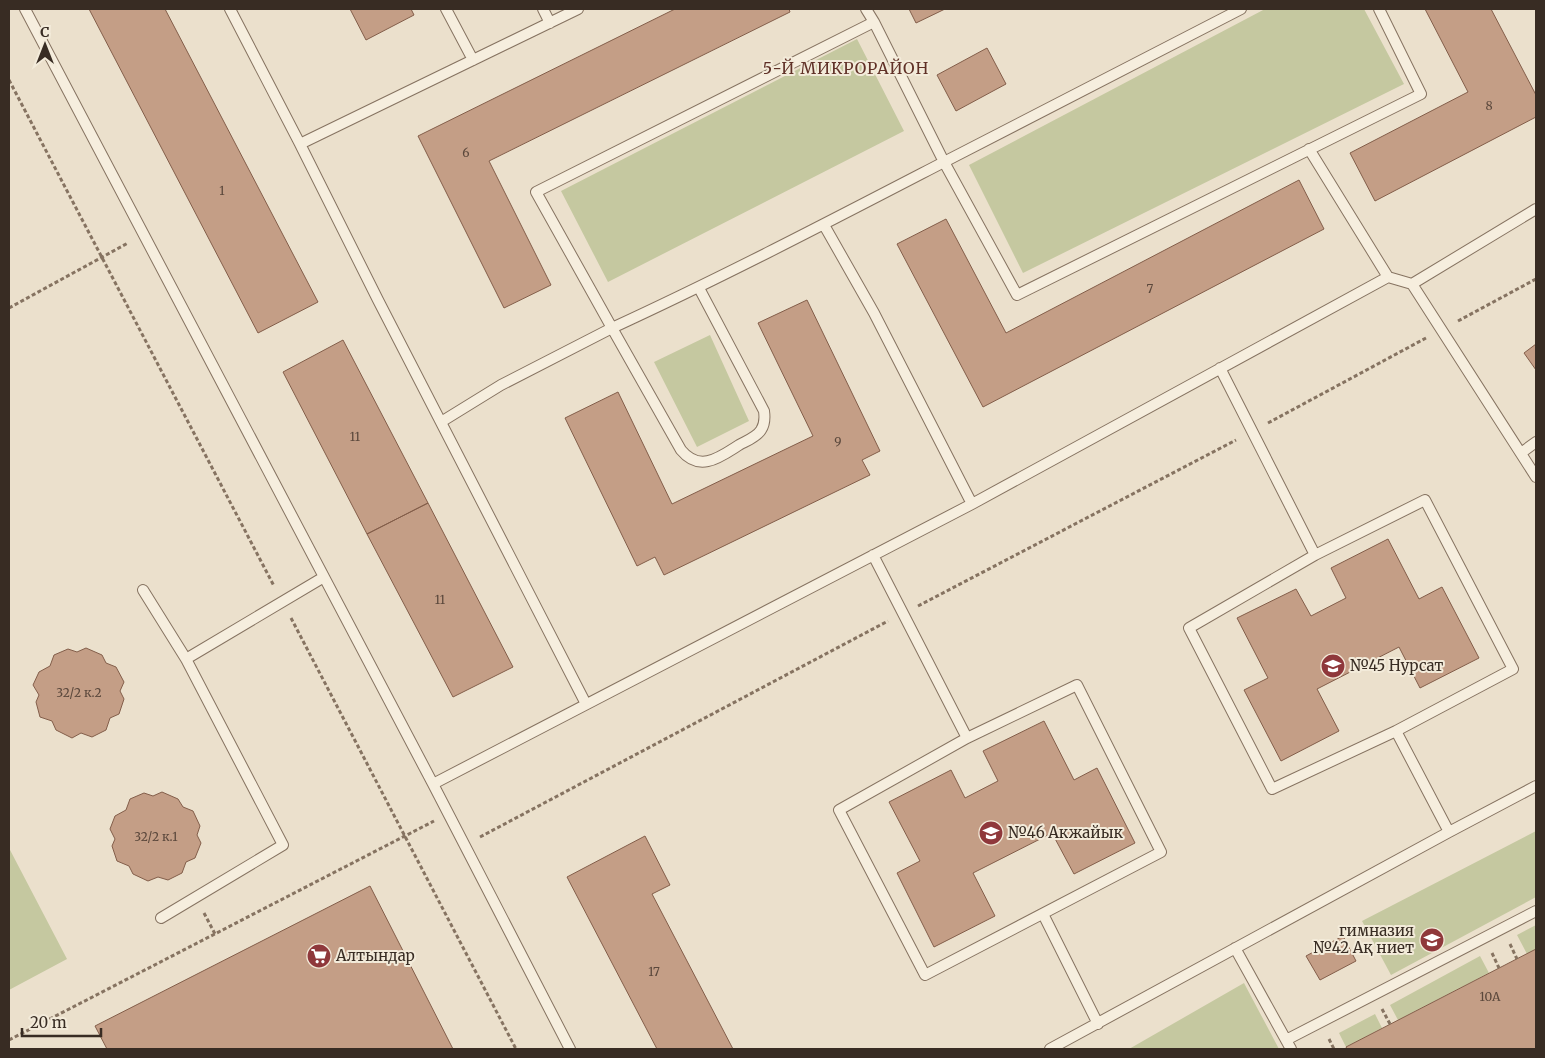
<svg xmlns="http://www.w3.org/2000/svg" width="1545" height="1058" viewBox="0 0 1545 1058" font-family="Merriweather,serif">
<style>
.green{fill:#c5c8a0}
.building{fill:#c49e86;stroke:#835e4a}
.lines{fill:none;stroke-linecap:round;stroke-linejoin:round}
.lane-casing{stroke:#867361;stroke-width:12}
.path{stroke:#867361;stroke-width:3;stroke-dasharray:4 2.5;stroke-linecap:butt}
.lane{stroke:#f6eede;stroke-width:10}
.labels{text-anchor:middle;stroke-width:4;stroke-linejoin:round;paint-order:stroke}
.number-label{font-size:12px;fill:#5b483c}
.poi-label{font-size:15px;fill:#382c23;stroke:#f3ebda;text-anchor:start}
.neighbourhood-label{font-size:16px;letter-spacing:1px;fill:#603127;stroke:#f3ebda}
</style>
<rect width="100%" height="100%" fill="#ebe0cc"/>
<path class="green" d="M1265 9H1364L1404 84 1023 273 969 165Z
M857 39 904 131 608 282 561 191Z
M710 335 749 421 697 447 654 362Z
M1536 831V897L1391 975 1362 921Z
M9 848 67 959 9 990Z
M1536 925V949L1527 954 1517 935Z
M1480 956 1489 973 1398 1020 1390 1005Z
M1244 983 1279 1049H1129Z
M1375 1014 1382 1028 1346 1047 1339 1033Z"/>
<path class="building" d="M89 9H165L318 302 258 333Z
M350 9H411L414 15 366 40Z
M675 9H789L790 12 489 161 551 285 504 308 418 136Z
M909 9H945L916 23Z
M1425 9H1491L1536 95V117L1375 201 1350 153 1468 92Z
M987 48 1006 84 956 111 937 75Z
M1299 180 1324 229 983 407 897 244 946 219 1006 333Z
M807 300 880 451 862 460 870 475 664 575 655 557 637 566 565 418 618 392 672 504 788 448 813 436 758 323Z
M343 340 428 503 367 534 283 372Z
M1536 344V370L1524 353Z
M428 503 513 667 453 697 367 534Z
M1388 539 1419 599 1442 587 1479 658 1420 688 1399 647 1317 689 1339 731 1281 761 1244 690 1268 678 1237 618 1296 589 1311 616 1346 598 1331 568Z
M86 648 102 655 106 663 116 667 124 682 120 691 124 699 119 714 110 718 106 730 92 737 81 733 72 738 56 730 52 721 40 717 36 702 39 695 33 685 39 672 50 666 54 655 68 649 77 652Z
M1044 721 1074 780 1097 768 1135 843 1074 874 1052 833 973 873 995 916 934 947 897 873 920 861 889 802 951 770 965 798 998 781 983 751Z
M162 792 178 799 183 807 193 811 200 826 197 835 201 843 195 858 186 862 182 873 168 880 158 877 148 881 133 874 129 866 117 861 112 846 115 839 110 829 115 816 126 810 130 799 144 793 153 796Z
M645 836 670 885 652 894 733 1049H657L567 877Z
M370 886 453 1049H107L95 1026Z
M1343 936 1356 961 1320 980 1306 956Z
M1536 949V1049H1347L1346 1047Z"/>
<g class="lines">
<defs>
<path id="lane" d="M25 9 433 784 570 1049
M230 9 300 144
M446 9 473 60
M543 9 550 23
M578 9 300 144 378 300 586 704
M874 22 944 162 1241 9
M1309 149 1388 277
M824 225 874 313 972 504
M1412 284 1536 477
M699 288 764 411C765 418 765 424 761 430 757 437 746 441 739 445 720 457 700 473 681 450L612 328C725 276 834 219 944 162L1017 295 1421 94 1379 9
M1220 368 1315 555
M441 422 501 385 612 328 536 192 874 22 866 9
M1521 453 1536 442
M1425 500 1513 669 1396 731 1272 789 1189 628 1315 555Z
M873 555 967 738
M143 590 186 659
M1077 685 1161 852 925 975 839 810 967 738Z
M1396 731 1449 832
M433 784 972 504 1388 277 1412 284 1536 209
M1043 914 1098 1024
M161 918 283 845 186 659 324 577
M1235 948 1291 1049
M1286 1040 1536 911
M1050 1049 1449 832 1536 786"/>
</defs>
<use href="#lane" class="lane-casing"/>
<path class="path" d="M9 80 274 586
M9 308 128 243
M1458 321 1536 279
M1268 423 1426 338
M918 606 1236 440
M291 618 516 1049
M480 837 888 621
M204 913 215 934
M1510 944 1517 959
M1492 953 1499 968
M1382 1009 1390 1024
M1329 1039 1334 1049
M9 1040 434 821"/>
<use href="#lane" class="lane"/>
</g>
<defs>
<symbol id="school-disc" viewBox="-11 -11 22 22"><circle r="9.5" fill="#8f383b" stroke="#f3ebda"/><path d="M0-5L7-2L0 1L-7-2ZM-4 1L0 2.5L4 1V4Q0 6-4 4Z" fill="#fff"/></symbol>
<symbol id="supermarket-disc" viewBox="-11 -11 22 22"><circle r="9.5" fill="#8f383b" stroke="#f3ebda"/><path d="M-6-5.5h2.5l.6 2H6L4.5 2H-2.5L-4.4-4H-6ZM-1.5 3.2a1.3 1.3 0 1 0 .1 0ZM3 3.2a1.3 1.3 0 1 0 .1 0Z" fill="#fff"/></symbol>
</defs>
<g fill-rule="evenodd">
<use href="#school-disc" x="1319" y="652" width="28" height="28"/>
<use href="#school-disc" x="977" y="819" width="28" height="28"/>
<use href="#school-disc" x="1418" y="926" width="28" height="28"/>
<use href="#supermarket-disc" x="305" y="942" width="28" height="28"/>
</g>
<g class="labels">
<g class="number-label">
<text x="1489" y="110">8</text>
<text x="466" y="157">6</text>
<text x="222" y="195">1</text>
<text x="1150" y="293">7</text>
<text x="355" y="441">11</text>
<text x="838" y="446">9</text>
<text x="440" y="604">11</text>
<text x="79" y="697">32/2 к.2</text>
<text x="156" y="841">32/2 к.1</text>
<text x="654" y="976">17</text>
<text x="1490" y="1001">10А</text>
</g>
<g class="poi-label">
<text x="1350" y="671">№45 Нурсат</text>
<text x="1008" y="838">№46 Акжайык</text>
<text x="1414" y="936" text-anchor="end">гимназия<tspan x="1414" dy="17">№42 Ақ ниет</tspan></text>
<text x="336" y="961">Алтындар</text>
</g>
<g class="neighbourhood-label">
<text x="846" y="74">5-Й МИКРОРАЙОН</text>
</g>
</g>
<rect width="1545" height="1058" fill="none" stroke="#382c23" stroke-width="20"/>
<g transform="translate(45 45)" stroke="#f3ebda" stroke-width="4" paint-order="stroke">
<path d="M0-4L9 19L0 12L-9 19Z" fill="#382c23"/>
<text y="-8" font-size="14" font-weight="bold" text-anchor="middle" fill="#382c23">С</text>
</g>
<path d="M22 1028v8h79v-8" fill="none" stroke="#382c23" stroke-width="2.5"/>
<text x="30" y="1028" font-size="15" fill="#382c23" stroke="#f3ebda" stroke-width="4" paint-order="stroke">20 m</text>
</svg>
